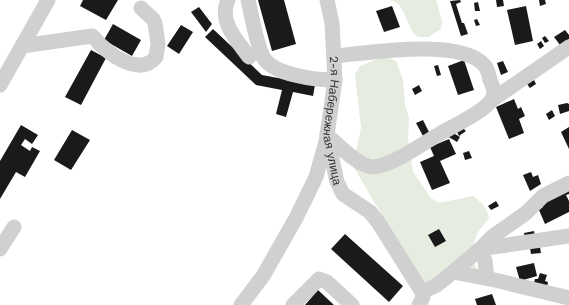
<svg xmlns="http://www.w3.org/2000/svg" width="569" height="305" viewBox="0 0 569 305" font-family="'Work Sans',sans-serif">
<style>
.green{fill:#e6ecdf}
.building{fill:#1a1a1a}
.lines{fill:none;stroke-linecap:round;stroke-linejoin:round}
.minor{stroke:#d0d0d0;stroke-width:15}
.labels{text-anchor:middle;stroke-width:4;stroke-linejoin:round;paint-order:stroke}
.street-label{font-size:12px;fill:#333;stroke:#fff}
</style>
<rect width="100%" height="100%" fill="#fff"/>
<path class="green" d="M389 0H436L442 21 441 29 428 37H418C405 28 407 2 389 0Z
M385 56 396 61 403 80 405 105 409 118 408 139 413 172 431 198 439 203 473 196C481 202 487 207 489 218L478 232 469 255 478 270 427 282 421 281 353 166 361 128 355 74 360 66Z"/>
<path class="building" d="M83 0H118L106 20 80 6Z
M258 0H284L296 44 272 51Z
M460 0 461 2 456 4 462 23H464L468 34 461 36 450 1Z
M496 0H503L504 6 497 7Z
M539 0H545L546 4 540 6Z
M478 2 480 11H475L474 3Z
M392 6 400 27 384 32 376 11Z
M526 6 533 41 515 45 507 10Z
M199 7 212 24 206 32 191 12Z
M477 19 480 25 476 26 474 20Z
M113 24 141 40 132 56 104 40Z
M181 25 193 32 179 54 167 46Z
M213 29 262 75 315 85 313 96 293 92 286 117 276 114 282 90 256 85 205 37Z
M565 30 569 35V39L560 45 554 37Z
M545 36 549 41 545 43 542 38Z
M541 41 544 46 540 49 537 44Z
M91 50 106 58 81 105 65 97Z
M464 60 474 90 458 95 448 66Z
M503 61 508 72 501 75 497 63Z
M438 65 441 75 437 76 434 66Z
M534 80 536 84 530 88 527 84Z
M419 85 422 91 415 95 412 89Z
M514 99 518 109 521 107 525 116 519 119 524 133 509 139 496 107Z
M567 103 569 104V111L560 114 558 105Z
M552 110 555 116 549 120 546 114Z
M423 120 429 132 423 136 416 123Z
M21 125 38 135 32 144 25 139 21 145 30 151 32 147 40 151 25 177 16 172 0 199V161Z
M569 127V149L561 132Z
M463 128 466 131 459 136 457 132Z
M72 130 90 140 71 170 54 160Z
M450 131 460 137 457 142 447 136Z
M449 139 456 154 440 161 450 183 432 190 420 162 434 156 430 147Z
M469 151 472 158 465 160 463 153Z
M531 172 533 177 538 175 541 184 530 191 523 175Z
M569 186V194L566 195 569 201V212L545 224 539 210 543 207 541 203Z
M496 201 499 206 491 210 488 206Z
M439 229 446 241 435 247 428 235Z
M534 231 535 237 525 238 524 233Z
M345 234 403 286 389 302 331 249Z
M540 247 541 253 531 254 530 248Z
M534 263 537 276 520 281 516 267Z
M540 273 547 275 545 281 548 282 547 287 534 283 535 279H538Z
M318 290 334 305H305Z
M492 294 496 305H477L475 299Z"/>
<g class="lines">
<g class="minor">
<path d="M228 0C218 22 237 40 249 57"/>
<path d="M248 0C252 17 256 42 263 57 273 75 316 80 335 80"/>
<path id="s1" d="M327 0 332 23 335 80 327 135 337 182 343 194 370 212 378 222 422 292 423 297 419 305"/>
<path d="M22 46 92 36C97 39 98 44 103 47 116 59 142 75 156 57L158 44 155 23 153 19 141 8"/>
<path d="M0 85 48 0"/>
<path d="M492 100 569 47"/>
<path d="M327 135C338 144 359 168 374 167 394 165 423 143 441 133 453 126 492 109 494 94 494 90 492 84 490 80 489 75 488 70 485 66 462 37 368 53 334 56"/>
<path d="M0 249 14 227"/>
<path d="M453 272 480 249 569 236"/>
<path d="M487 278 485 261 480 249 492 237 526 213 543 196 569 183"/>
<path d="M422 292 437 285 453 272 495 280 569 298"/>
<path d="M241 305 263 276 296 218 316 177 327 138"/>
<path d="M293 305 319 279 327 282 352 305"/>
</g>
</g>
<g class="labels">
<g class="street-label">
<text dy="4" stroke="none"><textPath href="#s1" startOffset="122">2-я Набережная улица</textPath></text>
</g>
</g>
</svg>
